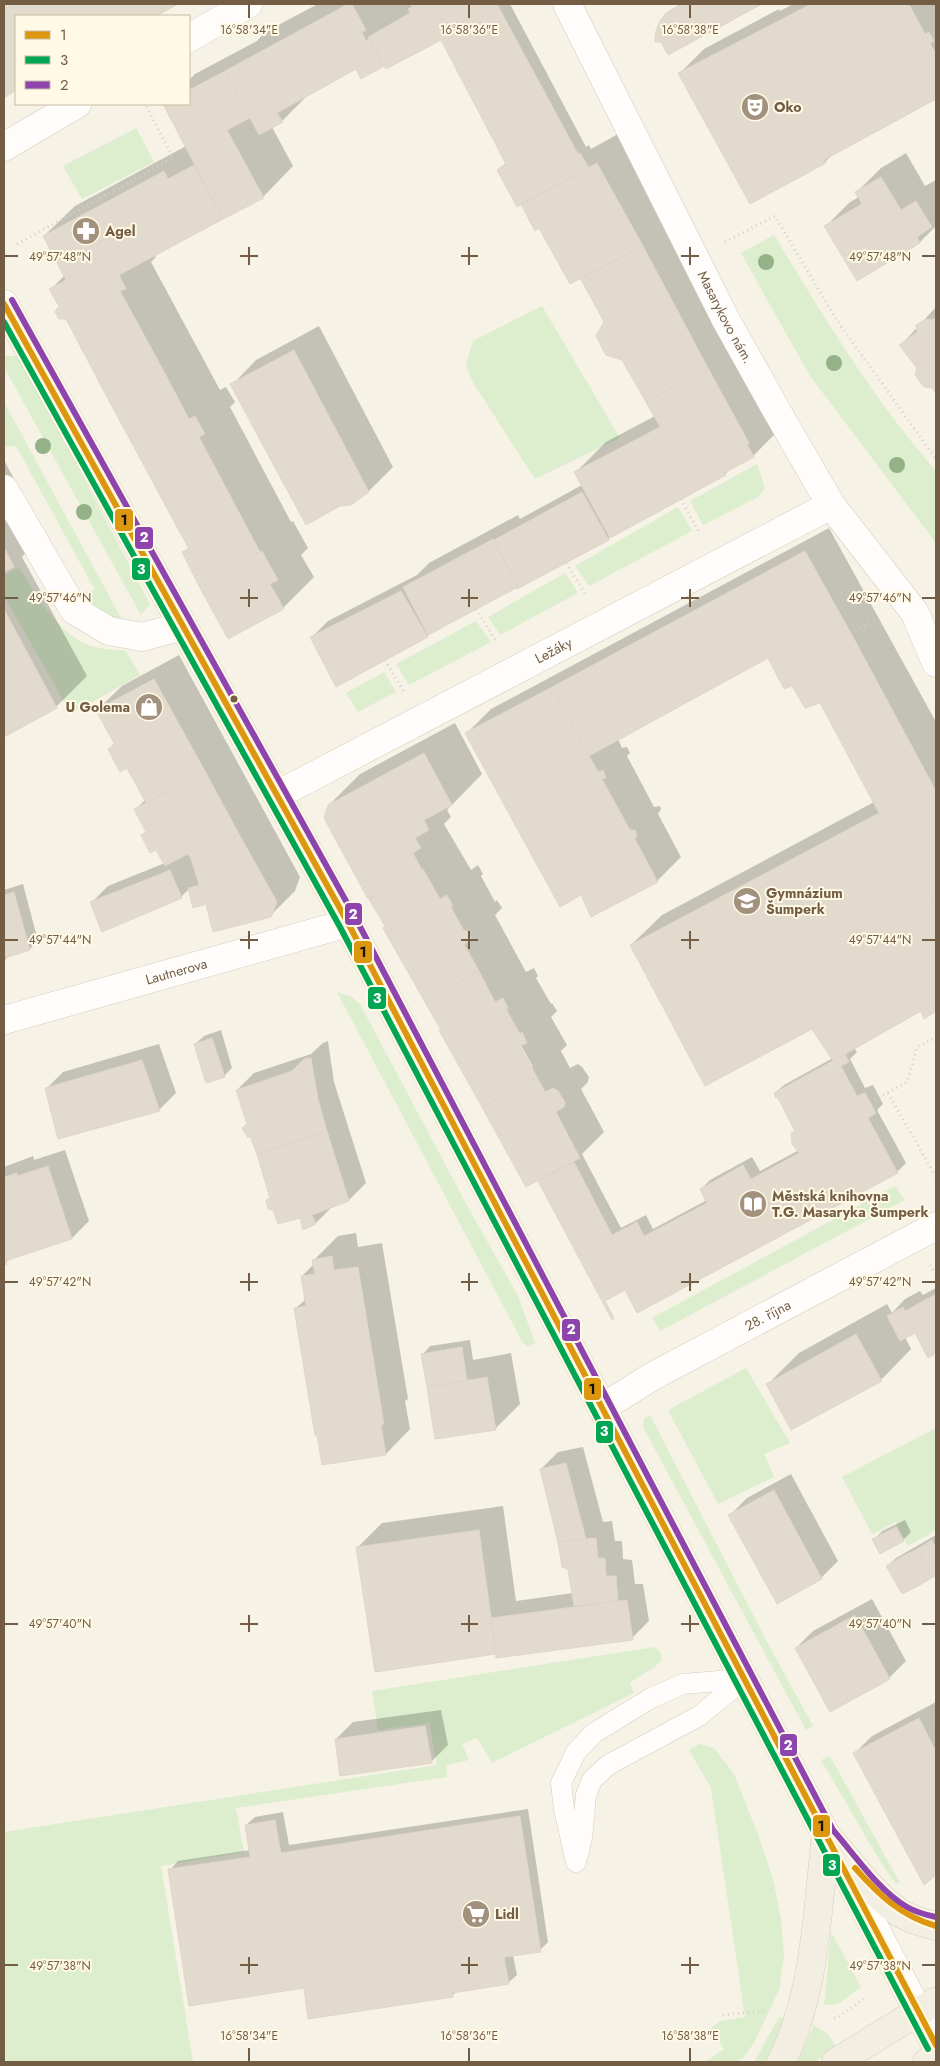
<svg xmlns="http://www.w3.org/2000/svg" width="940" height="2066" viewBox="0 0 940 2066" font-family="Jost,sans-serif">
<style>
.green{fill:#dceece}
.shadow{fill:#0003;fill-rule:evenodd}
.building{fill:#e2dacc;stroke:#dfd6c7}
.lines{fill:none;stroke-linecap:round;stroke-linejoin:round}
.service-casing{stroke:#d5cdc0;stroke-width:21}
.minor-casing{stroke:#d5cdc0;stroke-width:29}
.primary-casing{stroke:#d5cdc2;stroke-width:29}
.path{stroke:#d7d0c8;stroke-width:3;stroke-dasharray:1 4;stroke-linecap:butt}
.service{stroke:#fefdfb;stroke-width:20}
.minor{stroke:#fefdfb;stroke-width:28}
.primary{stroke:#f2efe2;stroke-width:28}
.bus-1-casing{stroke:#fff9e5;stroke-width:10}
.bus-2-casing{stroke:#fff9e5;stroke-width:10}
.bus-3-casing{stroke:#fff9e5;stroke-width:10}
.bus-1{stroke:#dd970e;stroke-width:6}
.bus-2{stroke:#00a651;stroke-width:6}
.bus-3{stroke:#8e44ad;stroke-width:6}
.tree{fill:#94b188}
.ticks{fill:none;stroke:#745d45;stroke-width:2}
.bus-dot{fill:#745d45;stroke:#fff9e5;stroke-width:2}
.labels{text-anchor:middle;stroke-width:4;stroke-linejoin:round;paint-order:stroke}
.poi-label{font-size:14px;font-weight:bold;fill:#745d45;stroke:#fff9e5;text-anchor:start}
.street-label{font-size:14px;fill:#745d45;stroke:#fff9e5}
.ticks-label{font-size:12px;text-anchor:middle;fill:#745d45;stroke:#fff9e5;stroke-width:4;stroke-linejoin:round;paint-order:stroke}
.line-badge{stroke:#fff9e5;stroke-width:2}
.badge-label{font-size:14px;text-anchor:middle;font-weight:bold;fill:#fff}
.pale-badge-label{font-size:14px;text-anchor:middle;font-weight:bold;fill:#111}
</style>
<rect width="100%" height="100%" fill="#f6f2e5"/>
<path class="green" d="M136 128 154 162 82 199 63 166Z
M774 235C824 317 873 399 936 471V543L810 376 741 253Z
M542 306 620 438 535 479 472 381 466 366 473 341Z
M4 356H17L25 367 150 604 141 615 4 367Z
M4 402 126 627 72 595 95 590 16 446 4 447Z
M757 464 765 488 758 497 703 525 690 501Z
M678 507 692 531 589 586 575 566Z
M19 568C38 596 55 631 88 645 99 650 114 649 126 651L140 675 71 714 4 596V575Z
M565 573 578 593 500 635 488 617Z
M476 621 491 642 409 685 396 664Z
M384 672 396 692 358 712 346 693Z
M337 992 350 996 360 1004 470 1211 518 1296 535 1343 528 1347 523 1343Z
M895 1186 905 1200 660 1331 652 1318Z
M746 1368 790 1443 764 1454 774 1477 718 1504 668 1410Z
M650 1415 766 1640 813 1726 806 1730 643 1427 644 1419Z
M936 1428V1530L908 1546 896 1522 872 1534 842 1477Z
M655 1647 661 1653 662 1659 655 1667 630 1682 634 1693 492 1763 477 1738 462 1744 469 1760 446 1765 447 1777 236 1808 244 1852 161 1866 193 2062H4V1832L437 1765 429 1723 378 1730 372 1691Z
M699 1744 714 1748 734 1774 759 1837 773 1879 781 1919 784 1957 779 1990 754 2043 743 2058 737 2062H705L724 2049 710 2029 720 2021 745 2017 711 1788 689 1750Z
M830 1756 900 1883H895L880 1861 821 1760Z
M831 1932 861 1987 838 2004 824 2005Z
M779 2017 786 2018 768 2057 764 2062H754Z
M814 2025 828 2034 837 2049 814 2062H797Z"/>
<path class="shadow" d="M4 4H175L152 16H16V90L4 96Z
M318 4H411L412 7 415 4H510L586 147 589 145 591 149 636 124 784 425 753 456 732 468 725 474 613 535 608 539 432 631 427 636 311 638 328 621 417 575 429 563 518 515 520 519 582 485 575 473 606 442 655 416 583 279 587 275 539 226 498 170 507 162 441 38 383 65 356 68 309 94 282 121 272 127 293 166 263 197 154 255 156 257 151 262 220 390 226 387 235 402 230 407 291 522 293 521 308 548 301 555 314 577 283 608 229 637 183 553 189 547 51 289 65 275 44 236 75 206 186 146 164 105 189 104V80L195 74 257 41 265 32Z
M680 4H759L669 53 670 12Z
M793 4H936V97L834 153 825 162 680 73 704 49 779 9 780 11Z
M906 153 925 186 936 180V226L920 242 826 226 850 202 859 197 857 192 881 168Z
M936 307V392L901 345Z
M319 326 393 467 369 491 351 504 232 385 256 360Z
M4 460 44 535 22 557 87 676 56 707 4 735Z
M829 528 936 722V1010L925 1017 921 1010 854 1048 857 1052 850 1059 865 1088 873 1085 883 1104 877 1110 906 1163 897 1172 625 1288 540 1181 545 1176 483 1106 326 818 329 805 360 774 455 723 482 774 447 810 451 817 444 824 471 870 478 865 483 874 481 876 495 902 497 900 502 908 495 915 526 972 534 968 538 976 536 978 551 1004 552 1003 557 1011 551 1017 567 1045 561 1051 570 1068 578 1064 582 1067 589 1077 588 1082 581 1089 604 1132 582 1154 621 1228 646 1215 653 1229 707 1200 701 1189 710 1180 752 1157 760 1171 799 1150 792 1134 796 1130 778 1094 775 1093 784 1085 833 1058 812 1027 631 945 662 915 874 802 821 701 792 684 769 656 618 739 622 748 627 747 630 753 627 756 654 807 660 806 661 809 658 814 681 857 657 881 582 893 467 733 491 709ZM518 1040 533 1067H530L516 1042Z
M179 655 300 877 295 891 270 916 206 903 189 889 181 897 91 903 108 886 165 863 136 809 145 800 128 767 109 749 115 743 97 710 122 686Z
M23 884 38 941 30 949 9 955 4 962V890Z
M221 1030 232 1068 224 1076 195 1044 204 1036Z
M328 1041 334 1082 366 1183 349 1200 333 1206 316 1223 274 1208 267 1201 271 1197 237 1090 254 1073 311 1054 323 1043Z
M159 1044 176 1093 159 1110 46 1089 63 1072Z
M65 1150 89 1221 72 1238 11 1258 4 1264V1167L33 1156 34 1160Z
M356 1233 358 1247 382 1243 408 1399 405 1401 410 1429 386 1454 296 1308 306 1299 302 1276 314 1264V1260L338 1236Z
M936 1288V1352L928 1356 915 1332 905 1337 911 1349 881 1380 768 1384 799 1353 887 1304 892 1313 905 1299 920 1291 923 1295Z
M470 1340 473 1360 511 1353 520 1404 495 1429 422 1355 430 1346Z
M583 1447 603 1522 612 1521 615 1541H622L623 1559 632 1560 635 1584H643L649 1621 632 1638 497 1653 358 1547 382 1523 503 1506 516 1601 573 1593 570 1568 563 1566 541 1469 558 1452Z
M791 1474 838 1561 821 1578 730 1515 747 1498Z
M905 1520 911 1532 903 1540H874L882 1531Z
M936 1535V1573L903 1592 888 1566 896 1558Z
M872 1599 906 1661 889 1678 796 1648 813 1631Z
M936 1702V1873L924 1883 855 1753 872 1736Z
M441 1710 448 1745 431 1762 336 1739 353 1722Z
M528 1809 548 1942 540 1950 513 1955 517 1975 508 1983 457 1991 452 1996 305 1987 170 1870 178 1861 250 1850 246 1825 255 1817 283 1812 289 1845Z"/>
<path class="building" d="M4 4H178L156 16H16V90L4 98Z
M348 4H352L366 30 362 32 366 41 369 39 384 66 361 79 356 69 277 113 283 122 259 135 225 71Z
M418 4H497L578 154 580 153 589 168 517 207 497 170 506 164 441 40 386 69 368 37 410 13 408 9Z
M681 4H762L668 55 661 42H655L656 31 660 21 666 13Z
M811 4H909L925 34 929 32 934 41 930 43 936 54V99L824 160 826 163 750 204 678 73Z
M225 71 250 118 227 130 264 198 223 219 163 104H189V90Z
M597 163 643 246 570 284 539 228 535 231 521 204Z
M194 165 223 219 119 275 126 289 120 291 160 364 106 395 66 319H59L55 312 59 306 49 289 66 280 43 236 164 171 168 179Z
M881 177 901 210 916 201 932 227 917 237 920 243 857 281 824 226 862 204 855 192Z
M643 246 708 368 646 402 622 360 606 355 596 336 604 322 581 279Z
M936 317V394L932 388 924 387 915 375 917 368 899 345 917 332 916 325 926 319 932 320Z
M294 350 369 492 351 505 340 506 306 525 230 384Z
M160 364 189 419 195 416 205 434 199 437 260 552 199 586 182 552 189 549 106 395Z
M708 368 749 443 747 444 754 457 724 473 726 475 610 538 574 472 660 427 646 402Z
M582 492 609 540 517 589 518 587 494 540Z
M493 539 518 587 428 635 403 587Z
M4 547 14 567 4 572Z
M262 551 278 580 270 584 284 609 228 639 199 586Z
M805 551 852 635 936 791V906L879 813 820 703 805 708 792 686 784 689 768 658 589 756 552 687Z
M401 591 428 637 336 687 310 637Z
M4 609 57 708 4 737Z
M154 679 205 771 146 803 127 768 120 772 108 749 115 745 96 710Z
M552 687 598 772 603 770 606 778 602 779 630 830H635L637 835 635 839 658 882 591 917 581 895 560 907 465 733Z
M424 753 452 805 424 820 429 830 415 838 421 848 413 853 422 870 368 899 324 818 328 805Z
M205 771 239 834 191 859 188 854 165 866 156 850 150 853 141 835 146 832 134 809Z
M879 813 936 906V1011L924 1019 921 1011 833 1061 812 1029 705 1086 630 945Z
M239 834 277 902 271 917 213 932 206 904 193 908 188 888 199 885 191 859Z
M423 869 440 899 447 895 453 906 451 907 464 931 466 930 472 940 464 944 479 971 425 1002 383 928 385 926 369 899Z
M170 870 182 898 102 932 90 902Z
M14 892 30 950 4 958 5 960 4 961V895Z
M479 971 495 1002 503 998 508 1008 506 1009 520 1034 522 1032 527 1043 520 1046 537 1077 482 1107 439 1030H441L425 1002Z
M212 1038 225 1077 206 1083 194 1044Z
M845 1054 849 1062 841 1066 857 1096 865 1093 876 1113 868 1118 898 1173 637 1313 625 1290 605 1301 614 1318 612 1320 538 1181 574 1162 612 1235 637 1222 644 1236 707 1203 700 1189 743 1165 751 1179 799 1153 792 1144 791 1133 795 1131 777 1096 776 1098 774 1093Z
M311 1058 318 1099 327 1131 257 1154 250 1136 248 1138 242 1128 247 1124 236 1090 292 1071 304 1059Z
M142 1060 160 1111 58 1139 45 1088Z
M537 1077 545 1092 553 1088 558 1091 565 1102 564 1107 556 1112 580 1158 526 1187 482 1107Z
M327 1131 349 1201 312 1215 316 1224 303 1230 300 1218 278 1224 273 1210 268 1209 266 1200 270 1198 257 1154Z
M48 1166 72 1239 5 1261 7 1264 4 1265V1177L17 1173V1176Z
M332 1256 334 1270 358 1267 384 1424 381 1425 386 1455 322 1465 317 1435H315L294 1308 306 1306 301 1276 315 1274 312 1260Z
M936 1294V1353L928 1358 915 1333 900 1341 887 1316 903 1307 905 1311Z
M856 1334 882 1381 791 1430 766 1384Z
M462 1347 467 1381 427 1387 421 1354Z
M487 1377 496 1430 435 1439 427 1387Z
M566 1463 586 1539 558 1542 540 1469Z
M774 1490 822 1579 777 1604 728 1515Z
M896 1527 904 1541 880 1554 872 1539Z
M479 1530 496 1654 375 1672 356 1547Z
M596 1538 598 1558H605L606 1576H616L618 1601 574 1606 568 1569 562 1567 558 1542Z
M932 1540 936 1548V1575L933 1577 917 1549Z
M917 1549 933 1577 918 1586 901 1557Z
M901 1557 918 1586 902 1594 886 1566Z
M627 1600 633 1640 496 1658 491 1618Z
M855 1615 890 1679 830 1712 795 1648Z
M919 1718 936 1751V1875L924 1885 853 1753Z
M425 1726 432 1763 340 1776 335 1739Z
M520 1816 541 1952 504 1957 509 1984 452 1993 453 1997 308 2019 304 1988 189 2006 168 1869 250 1857 245 1825 275 1820 281 1853Z"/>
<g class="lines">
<defs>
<path id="service" d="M578 1855 582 1838 586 1795 592 1780 608 1765 699 1716 744 1679
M576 1862 564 1809 561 1783 576 1752 594 1733 651 1698 683 1684 744 1679"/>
<g id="minor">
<path id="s1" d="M567 4 726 320 778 413 831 505 915 613 936 663"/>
<path d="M189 38 248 4"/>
<path d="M4 147 77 104"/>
<path d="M4 304 348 923 936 2045"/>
<path d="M4 489 74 610 109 631 142 637 183 626"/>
<path id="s2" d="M277 795 831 505"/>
<path id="s3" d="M4 1020 348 923"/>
<path id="s4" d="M602 1408 653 1376 936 1226"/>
</g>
<path id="primary" d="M826 1835C848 1860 870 1890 897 1911 908 1919 923 1923 936 1926
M781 2062C816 1993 817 1911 826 1835
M836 2062 936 2001
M927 2062 936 2057"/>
</defs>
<use href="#service" class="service-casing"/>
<use href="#minor" class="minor-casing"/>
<use href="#primary" class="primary-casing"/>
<path class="path" d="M725 242 775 216 834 316 936 459
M17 244 173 158 145 104
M681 499 700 534
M566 563 586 595
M476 609 497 642
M852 635 869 623
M385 660 404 692
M888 1093 936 1177
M870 1102 907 1082 917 1047 936 1037
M930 1265 936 1275
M723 2015 766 2011
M834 2018H837L866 1997"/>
<use href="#service" class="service"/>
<use href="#minor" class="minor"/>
<use href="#primary" class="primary"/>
<defs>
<path id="bus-1" d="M4 304 348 923 936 2045
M855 1868C879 1895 901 1916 936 1926"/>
<path id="bus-2" d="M4 322 340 927 928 2049"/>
<path id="bus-3" d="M12 300 356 919 833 1830C854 1854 879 1891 907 1907 916 1912 926 1915 936 1917"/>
</defs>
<use href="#bus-1" class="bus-1-casing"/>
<use href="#bus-2" class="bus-2-casing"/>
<use href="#bus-3" class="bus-3-casing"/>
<use href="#bus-1" class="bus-1"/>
<use href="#bus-2" class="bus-2"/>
<use href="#bus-3" class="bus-3"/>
</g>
<g class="tree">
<circle cx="766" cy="262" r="8"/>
<circle cx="834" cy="363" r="8"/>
<circle cx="43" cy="446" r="8"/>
<circle cx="897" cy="465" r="8"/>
<circle cx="84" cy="512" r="8"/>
</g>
<path class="ticks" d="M249 5V18M469 5V18M690 5V18M249 247V265M469 247V265M690 247V265M5 256H18M240 256H258M461 256H478M681 256H699M922 256H935M249 589V607M469 589V607M690 589V607M5 598H18M240 598H258M461 598H478M681 598H699M922 598H935M249 931V949M469 931V949M690 931V949M5 940H18M240 940H258M461 940H478M681 940H699M922 940H935M249 1273V1291M469 1273V1291M690 1273V1291M5 1282H18M240 1282H258M461 1282H478M681 1282H699M922 1282H935M249 1615V1632M469 1615V1632M690 1615V1632M5 1624H18M240 1624H258M461 1624H478M681 1624H699M922 1624H935M249 1957V1974M469 1957V1974M690 1957V1974M5 1965H18M240 1965H258M461 1965H478M681 1965H699M922 1965H935M249 2048V2061M469 2048V2061M690 2048V2061"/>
<defs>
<symbol id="theatre-disc" viewBox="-11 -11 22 22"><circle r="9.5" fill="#a2917d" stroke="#fff9e5"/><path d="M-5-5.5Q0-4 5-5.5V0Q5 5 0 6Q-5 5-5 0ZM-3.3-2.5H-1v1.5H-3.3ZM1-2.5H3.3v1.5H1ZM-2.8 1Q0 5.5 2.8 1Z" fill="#fff"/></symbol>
<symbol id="pharmacy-disc" viewBox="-11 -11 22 22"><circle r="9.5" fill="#a2917d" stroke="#fff9e5"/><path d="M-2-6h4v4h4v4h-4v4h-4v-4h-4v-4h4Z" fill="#fff"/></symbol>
<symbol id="shop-disc" viewBox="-11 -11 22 22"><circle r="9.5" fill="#a2917d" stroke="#fff9e5"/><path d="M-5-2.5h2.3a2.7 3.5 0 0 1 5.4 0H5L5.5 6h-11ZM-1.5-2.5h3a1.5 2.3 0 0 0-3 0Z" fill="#fff"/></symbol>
<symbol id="school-disc" viewBox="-11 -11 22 22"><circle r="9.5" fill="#a2917d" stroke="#fff9e5"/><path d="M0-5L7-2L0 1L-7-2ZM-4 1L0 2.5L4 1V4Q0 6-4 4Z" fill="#fff"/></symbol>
<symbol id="library-disc" viewBox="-11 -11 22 22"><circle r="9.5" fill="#a2917d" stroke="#fff9e5"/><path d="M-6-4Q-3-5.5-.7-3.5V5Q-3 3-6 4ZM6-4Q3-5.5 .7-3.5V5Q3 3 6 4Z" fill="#fff"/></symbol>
<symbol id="supermarket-disc" viewBox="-11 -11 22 22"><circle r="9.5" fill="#a2917d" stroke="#fff9e5"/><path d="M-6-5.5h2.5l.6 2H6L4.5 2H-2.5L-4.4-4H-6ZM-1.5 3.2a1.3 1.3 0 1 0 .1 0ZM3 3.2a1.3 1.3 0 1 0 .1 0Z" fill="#fff"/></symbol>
</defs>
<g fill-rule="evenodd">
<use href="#theatre-disc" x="739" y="91" width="32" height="32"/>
<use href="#pharmacy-disc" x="70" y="215" width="32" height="32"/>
<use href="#shop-disc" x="133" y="691" width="32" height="32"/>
<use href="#school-disc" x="731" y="885" width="32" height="32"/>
<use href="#library-disc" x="737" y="1188" width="32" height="32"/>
<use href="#supermarket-disc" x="460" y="1898" width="32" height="32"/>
</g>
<circle class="bus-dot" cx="234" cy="699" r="4.5"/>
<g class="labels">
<g class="poi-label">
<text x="774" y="112">Oko</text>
<text x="105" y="236">Agel</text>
<text x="130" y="712" text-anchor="end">U Golema</text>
<text x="766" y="898">Gymnázium<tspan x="766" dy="16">Šumperk</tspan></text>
<text x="772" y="1201">Městská knihovna<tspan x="772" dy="16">T.G. Masaryka Šumperk</tspan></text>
<text x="495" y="1919">Lidl</text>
</g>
<g class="street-label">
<text dy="5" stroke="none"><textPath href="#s1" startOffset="351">Masarykovo nám.</textPath></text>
<text dy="5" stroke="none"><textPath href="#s2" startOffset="312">Ležáky</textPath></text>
<text dy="5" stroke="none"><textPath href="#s3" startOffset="179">Lautnerova</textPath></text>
<text dy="5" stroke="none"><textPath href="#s4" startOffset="190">28. října</textPath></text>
</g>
</g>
<g class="ticks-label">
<text x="249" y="34">16°58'34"E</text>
<text x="469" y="34">16°58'36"E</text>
<text x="690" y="34">16°58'38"E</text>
<text x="60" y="261">49°57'48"N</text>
<text x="880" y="261">49°57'48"N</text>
<text x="60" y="602">49°57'46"N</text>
<text x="880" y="602">49°57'46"N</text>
<text x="60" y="944">49°57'44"N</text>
<text x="880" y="944">49°57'44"N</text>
<text x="60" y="1286">49°57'42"N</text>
<text x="880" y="1286">49°57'42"N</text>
<text x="60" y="1628">49°57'40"N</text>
<text x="880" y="1628">49°57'40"N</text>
<text x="60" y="1970">49°57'38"N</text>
<text x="880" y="1970">49°57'38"N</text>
<text x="249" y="2040">16°58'34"E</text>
<text x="469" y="2040">16°58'36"E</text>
<text x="690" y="2040">16°58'38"E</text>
</g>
<g class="line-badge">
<rect x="114" y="508" width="20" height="24" rx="5" fill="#dd970e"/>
<rect x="134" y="526" width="20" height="24" rx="5" fill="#8e44ad"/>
<rect x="131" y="557" width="20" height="24" rx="5" fill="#00a651"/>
<rect x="344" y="902" width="19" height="24" rx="5" fill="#8e44ad"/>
<rect x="353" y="940" width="20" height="24" rx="5" fill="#dd970e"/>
<rect x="367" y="986" width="20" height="24" rx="5" fill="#00a651"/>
<rect x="561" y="1318" width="20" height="24" rx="5" fill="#8e44ad"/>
<rect x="583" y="1377" width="19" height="24" rx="5" fill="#dd970e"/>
<rect x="595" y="1420" width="19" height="24" rx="5" fill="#00a651"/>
<rect x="779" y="1733" width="19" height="24" rx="5" fill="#8e44ad"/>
<rect x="812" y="1814" width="19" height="24" rx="5" fill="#dd970e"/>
<rect x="822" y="1853" width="19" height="24" rx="5" fill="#00a651"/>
</g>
<g class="badge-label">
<text x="144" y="542">2</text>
<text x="141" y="574">3</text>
<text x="353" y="919">2</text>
<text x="377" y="1003">3</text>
<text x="571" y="1334">2</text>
<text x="604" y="1436">3</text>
<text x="788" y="1750">2</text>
<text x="832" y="1870">3</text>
</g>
<g class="pale-badge-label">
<text x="124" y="525">1</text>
<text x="363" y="957">1</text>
<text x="592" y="1394">1</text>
<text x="821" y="1831">1</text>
</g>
<rect width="940" height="2066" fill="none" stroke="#745d45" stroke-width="10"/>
<rect x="15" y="15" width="175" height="90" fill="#fff9e5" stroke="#c7bba5"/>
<rect x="25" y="31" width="25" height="8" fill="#dd970e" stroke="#c7bba5"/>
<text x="60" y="40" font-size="15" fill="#745d45">1</text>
<rect x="25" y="56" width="25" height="8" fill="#00a651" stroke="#c7bba5"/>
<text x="60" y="65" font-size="15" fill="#745d45">3</text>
<rect x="25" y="81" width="25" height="8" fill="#8e44ad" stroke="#c7bba5"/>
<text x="60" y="90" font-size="15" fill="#745d45">2</text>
</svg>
